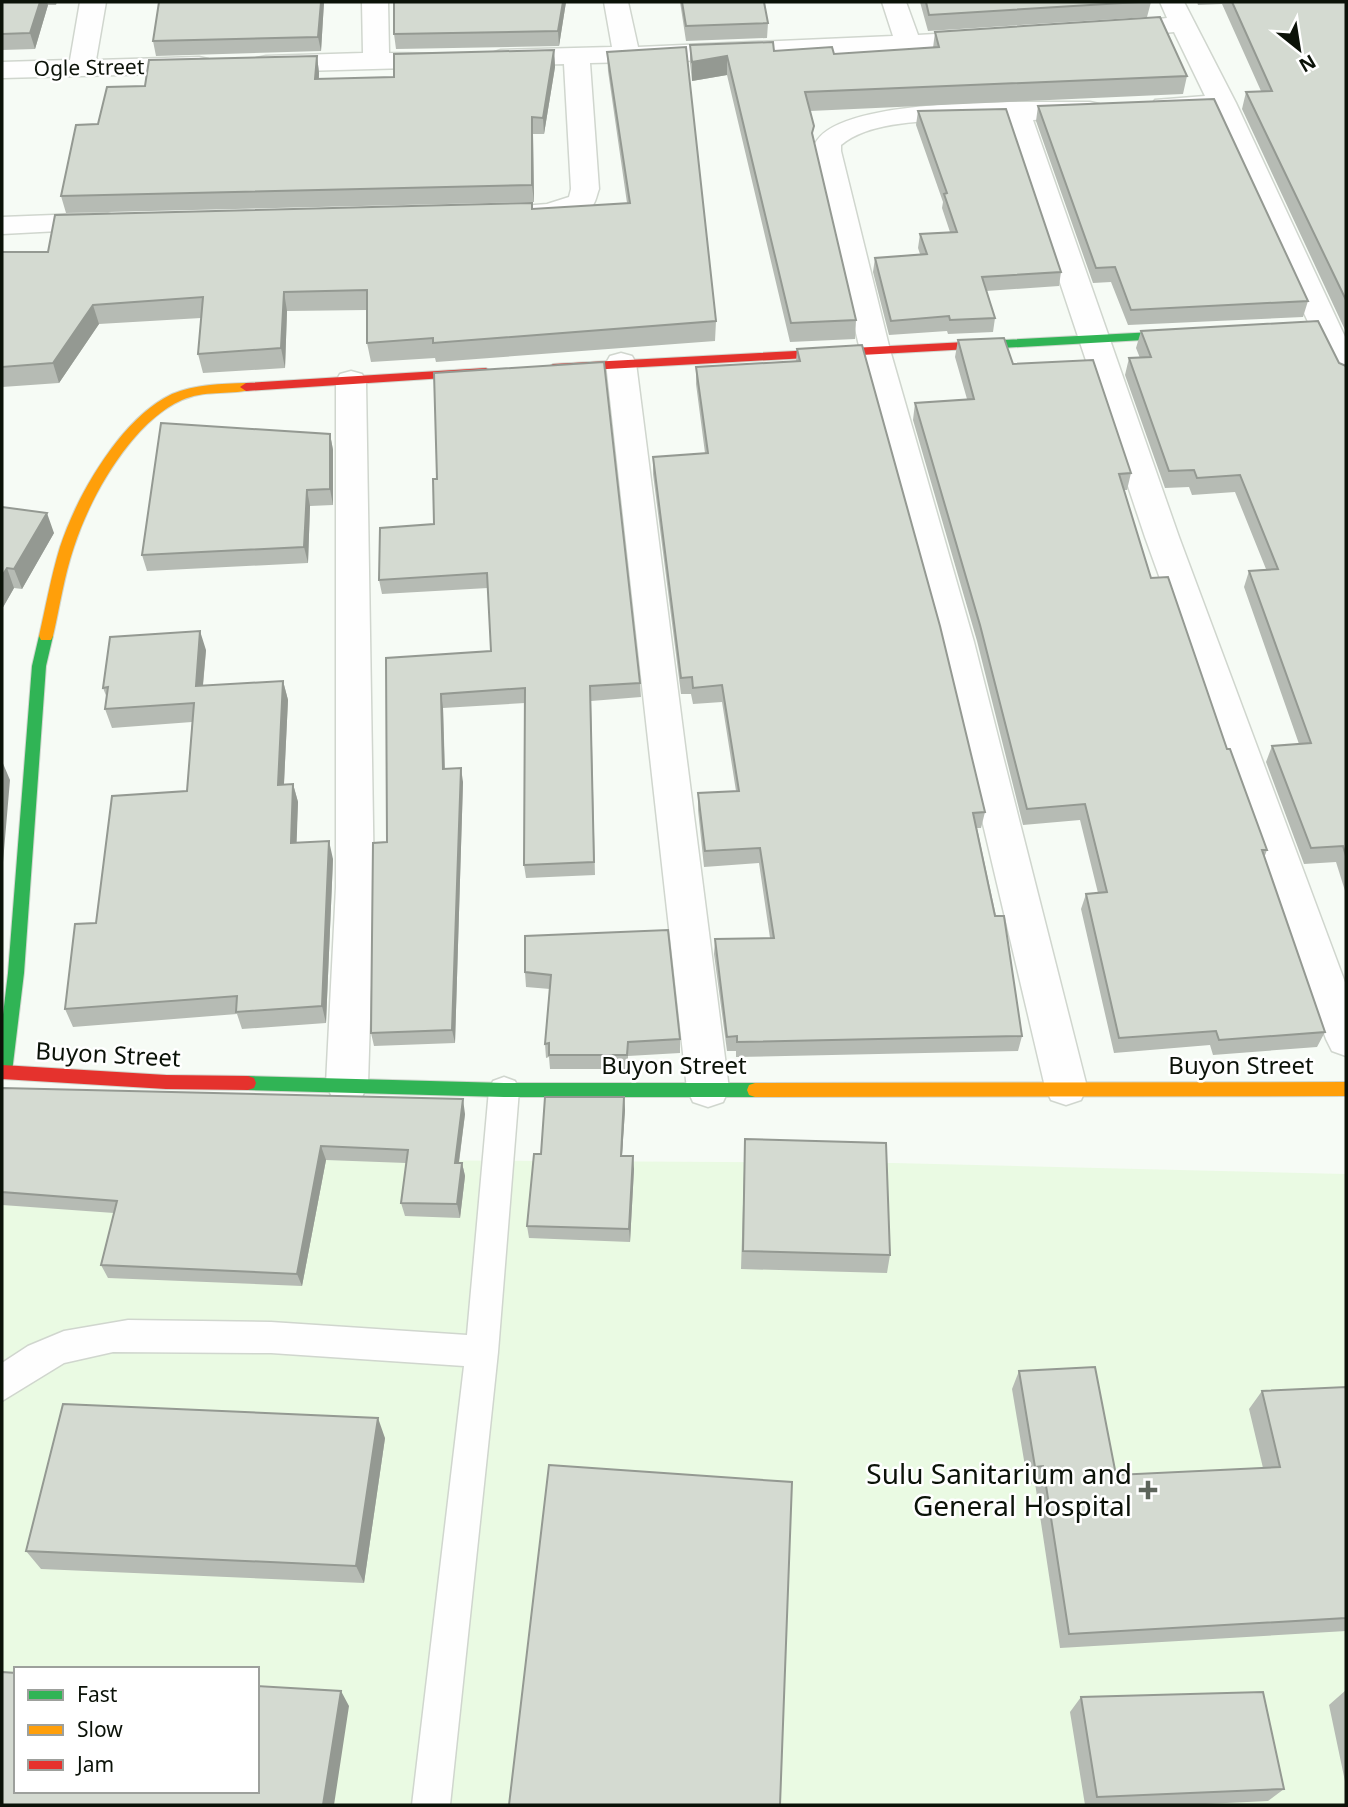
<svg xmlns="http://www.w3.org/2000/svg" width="1348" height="1807" viewBox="0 0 1348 1807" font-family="'Noto Sans',sans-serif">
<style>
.built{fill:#eafae3;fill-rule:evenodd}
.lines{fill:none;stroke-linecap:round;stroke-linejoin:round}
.lane-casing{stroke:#d0d6ce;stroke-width:3}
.street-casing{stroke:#d0d6ce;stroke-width:3}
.fast-casing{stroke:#d0d6ce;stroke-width:2}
.slow-casing{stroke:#d0d6ce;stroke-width:2}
.jam-casing{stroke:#d0d6ce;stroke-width:2}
.lane{fill:#fefefe;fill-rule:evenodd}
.street{fill:#fefefe;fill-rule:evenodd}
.fast{fill:#30b455;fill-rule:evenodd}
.slow{fill:#ff9f0a;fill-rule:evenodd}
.jam{fill:#e5322d;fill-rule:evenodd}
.wall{fill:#b6bbb4}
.shaded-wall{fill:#949992}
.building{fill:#d4dad1;stroke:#949992;stroke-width:2}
.poi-dot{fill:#5d645b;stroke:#fff;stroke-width:2.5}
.labels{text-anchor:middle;stroke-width:5;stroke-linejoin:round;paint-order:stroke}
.far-street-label{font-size:21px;fill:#0b1208;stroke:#fff}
.street-label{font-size:24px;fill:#0b1208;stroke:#fff}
.near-poi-label{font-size:28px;fill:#0b1208;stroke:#fff;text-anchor:end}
</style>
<rect width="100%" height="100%" fill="#f6fbf5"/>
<path class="built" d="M2 1158 893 1163 1346 1174V1805H2ZM16 1669H257V1791H16Z"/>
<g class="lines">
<defs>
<path id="lane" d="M504 1077 515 1081 519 1090 498 1352 450 1805H412L464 1366 271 1353 113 1352 64 1363 2 1401V1363L28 1346 64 1331 128 1320 271 1322 467 1335 489 1090 493 1081Z"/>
<path id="street" d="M80 2H106L96 60 199 57 208 59 212 65 208 71 199 73 2 78V62L70 60Z
M362 2H388L389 53 453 54 457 59 453 64 444 67 266 72 257 70 253 64 257 58 266 56 363 53Z
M604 2H628L638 47 893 36 882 2H906L918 35 986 31 995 34 999 39 995 44 986 47 758 59 590 63 599 189C597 194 596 201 593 205 581 220 528 223 510 219L506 213 510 207 547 204 569 197 571 189 564 64 501 66 492 63 488 58 492 53 501 50 612 47Z
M1160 2H1184L1236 103 1346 339V382L1335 379 1331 372 1212 112H1155L1151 106 1155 100 1205 96 1174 32 1112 38 1103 35 1099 30 1103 25 1167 18Z
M1090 102 1099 104 1103 110 1099 116 1033 120 1179 537 1346 985V1056L1332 1051 1326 1039 1145 537 1006 121C960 122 878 114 841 145V151L890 350 974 642 1087 1087 1081 1100 1066 1105 1051 1100 1045 1087 940 642 860 350 813 151C820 93 1042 103 1090 102Z
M106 213 116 216 120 222 116 228 2 234V217Z
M621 353 632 356 636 363 729 1089 723 1102 708 1107 693 1102 687 1089 606 363 610 356Z
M351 371 362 374 366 381 374 887 368 1084 362 1097 347 1102 332 1097 326 1084 336 887V381L340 374Z"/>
<path id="fast" d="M1192 330 1196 331V337L966 350 960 346 966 342Z
M46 631 53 636 46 666 24 973 12 1072 10 1077 2 1078V1023L8 973 32 666 39 636Z
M248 1076 504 1083H755L761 1085 763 1090 761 1095 755 1097H504L248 1090 242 1088 240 1083 242 1078Z"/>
<path id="slow" d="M246 383 252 387 250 390C227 395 205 390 182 400 132 422 90 497 74 547 64 576 60 606 53 636L51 640H41L39 636C46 606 51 576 60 547 77 495 121 418 172 394 196 384 220 384 246 383Z
M1346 1082V1096L755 1097 749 1095 747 1090 749 1085 755 1083Z"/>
<path id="jam" d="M966 342 970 343V349L553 372 547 368 553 364Z
M486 368 492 372 490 375 246 391 240 387 246 383Z
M2 1065 166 1075 248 1076 254 1078 256 1083 254 1088 248 1090 166 1089 2 1079Z"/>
</defs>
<use href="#lane" class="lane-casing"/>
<use href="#street" class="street-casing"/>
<use href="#fast" class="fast-casing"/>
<use href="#slow" class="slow-casing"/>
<use href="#jam" class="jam-casing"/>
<use href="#lane" class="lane"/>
<use href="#street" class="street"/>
<use href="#fast" class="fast"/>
<use href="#slow" class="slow"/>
<use href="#jam" class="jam"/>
</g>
<path class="wall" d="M2 2H57L56 5H48L35 49 2 50Z
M324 2 321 51 156 56 153 41Z
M394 2H566L559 46 396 49 394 34Z
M680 2H764L768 23 767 38 686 41Z
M920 2H1151L1147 17 928 31Z
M1197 2H1346V332L1242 109 1246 92 1261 91 1222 4 1198 5Z
M935 32 1187 76 1183 94 810 111 813 138 856 320 855 339 790 342 727 75 692 81 690 63V45L834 54 933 48Z
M554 50 555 67 544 134H533L534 202 66 213 61 196 98 124 145 86 317 56 319 73V79L394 77Z
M607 52 716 321 715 341 436 362 435 358 371 362 367 343V310L287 311 285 368 203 373 198 354 201 318 99 324 59 383 2 387V252H48L533 209 627 203 608 71Z
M1038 106 1308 301 1303 317 1128 325 1111 282 1093 283 1036 121Z
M918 111 1061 272 1059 286 986 291 995 318 993 332 948 334 947 331 889 335 873 272 875 258 920 254 918 248 920 234 950 232 942 208 943 202 916 125Z
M1141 331 1339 363 1346 366V894L1336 862 1304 864 1266 762 1272 746 1299 744 1244 587 1249 571 1266 569 1235 492 1192 495 1189 487 1165 488 1125 375 1129 358H1140L1136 348Z
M958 340 1013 364 1131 473 1127 490H1124L1151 578 1227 749 1267 850 1264 858 1325 1032 1317 1047 1213 1055 1210 1045 1114 1053 1081 909 1086 894 1098 893 1080 820 1023 825 977 641 913 420 915 403 967 399 955 357Z
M797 349 985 812 981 828H977L1022 1036 1018 1051 736 1057V1051H727L714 954 715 939 770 938 759 863 704 867 698 810V793L736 791 722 702 693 704 691 694H681L653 474V457L705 453 696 384V367L796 361Z
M330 434 333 450V505L310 506 308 563 147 571 142 555Z
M2 507 54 533 22 589 14 588 2 609Z
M434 524 640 683 641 697 591 701 595 875 526 878 524 865 525 703 443 708 445 769 463 782 455 1043 374 1046 371 1033 387 842 386 658 491 651 488 588 382 594 379 580Z
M206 650 203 686 283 681 288 700 284 784H293L298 802 296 843 333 859 326 1023 242 1029 237 1014 73 1027 65 1009 96 923 187 791 192 722 112 728 105 709 107 698 103 688Z
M525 936 680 1039V1053L628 1056V1069H550L549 1057 546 1058 545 1044 550 989 526 987 525 972Z
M2 1088 465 1114 459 1163H462L465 1176 460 1218 405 1216 401 1203 406 1163 326 1160 302 1286 108 1278 101 1265 114 1213 2 1205Z
M624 1097 625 1110 622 1156 634 1169 630 1242 529 1238 527 1226 541 1154Z
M745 1139 890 1255 887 1273 741 1269Z
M1019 1371 1116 1475 1263 1468 1249 1409 1262 1391 1346 1387V1631L1060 1648 1035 1483 1028 1484 1012 1389Z
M385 1438 364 1583 41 1569 26 1551Z
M1346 1690V1786L1329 1705Z
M1081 1697 1284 1789 1268 1801 1185 1805H1085L1070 1712Z"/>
<path class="shaded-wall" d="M40 2H47L48 5 35 49 30 33Z
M321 2H324L321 51 318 37Z
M563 2H566L559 46 558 31Z
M554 50 555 67 544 134 543 118Z
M317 56 319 73 318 96 315 79Z
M727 56V75L692 81V62Z
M532 117 533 134 534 202 532 185Z
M284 292 287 311 285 368 281 348Z
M93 305 99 324 59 383 53 363Z
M330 434 333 450V505L330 489Z
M307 490 310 506 308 563 304 547Z
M47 513 54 533 22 589 14 569Z
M7 568 14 588 2 609V576Z
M200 631 206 650 201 705 196 686Z
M283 681 288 700 283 803 278 785Z
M441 694 443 708 445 783 443 769Z
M2 761 10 780 2 874Z
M461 768 463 782 455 1043 452 1030Z
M293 784 298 802 296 861 291 843Z
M329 841 333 859 326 1023 322 1006Z
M624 1097 625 1110 621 1169V1156Z
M463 1099 465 1114 457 1176 455 1163Z
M321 1146 326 1160 302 1286 297 1274Z
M633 1156 634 1169 630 1242 629 1229Z
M462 1163 465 1176 460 1218 457 1204Z
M378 1418 385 1438 364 1583 356 1566Z
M341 1691 349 1706 334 1805H323Z"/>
<path class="building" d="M2 2H40L30 33 2 34Z
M159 2H321L318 37 153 41Z
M394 2H563L558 31 394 34Z
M682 2H764L768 23 686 26Z
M926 2H1139L929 15Z
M1232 2H1346V300L1246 92 1272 91Z
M1160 17 1187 76 805 92 814 126 812 133 856 320 791 323 727 56 692 62 690 45 773 42 774 51 832 47 834 54 939 47 935 32Z
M686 47 716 321 433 343V338L367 343V290L284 292 281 348 198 354 203 297 93 305 53 363 2 367V252H48L55 215 532 203V209L630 203 607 52Z
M554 50 543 118 532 117V185L61 196 76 125 98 124 107 87 145 86 149 60 317 56 315 79 394 77V54Z
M1214 99 1308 301 1131 310 1115 267 1096 268 1038 106Z
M1006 109 1061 272 982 277 995 318 950 320 949 316 891 321 875 258 927 254 920 234 957 232 944 194 947 193 918 111Z
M1318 321 1339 363 1346 366V856L1343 846 1311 848 1272 746 1311 743 1249 571 1278 569 1240 475 1197 478 1194 470 1169 471 1129 358 1151 357 1141 331Z
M1004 338 1013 364 1093 360 1131 473 1119 474 1151 578 1168 577 1227 749H1230L1267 850H1262L1325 1032 1219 1040 1216 1031 1119 1038 1086 894 1107 892 1085 804 1027 809 980 625 915 403 974 399 958 340Z
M862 345 940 626 985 812 973 813 995 916H1004L1022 1036 737 1042V1036L727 1037 715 939 774 938 760 848 705 851 698 793 739 791 722 685 693 688 692 677 681 678 653 457 708 453 696 367 800 361 797 349Z
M604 362 640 683 590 686 594 862 524 865 525 688 441 694 443 769 461 768 452 1030 371 1033 373 843 387 842 386 658 491 651 487 573 379 580 380 528 434 524 433 479H437L434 373Z
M161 423 330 434V489L307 490 304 547 142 555Z
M2 507 47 513 14 569 7 568 2 576Z
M200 631 196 686 283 681 278 785 293 784 291 843 329 841 322 1006 236 1012 237 996 65 1009 75 924 96 923 112 796 187 791 194 703 105 709 108 687 103 688 110 637Z
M668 930 680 1039 628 1042 627 1055H549V1043L545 1044 551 975 525 972V936Z
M2 1088 463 1099 455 1163H462L457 1204 401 1203 408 1150 321 1146 297 1274 101 1265 117 1201 2 1192Z
M545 1097H624L621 1156H633L629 1229 527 1226 534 1154H541Z
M745 1139 886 1143 890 1255 743 1251Z
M1095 1367 1116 1475 1280 1467 1262 1391 1346 1387V1618L1069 1634 1043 1466 1035 1467 1019 1371Z
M63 1404 378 1418 356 1566 26 1551Z
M549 1465 792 1482 780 1805H509Z
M2 1672 16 1673V1791H257V1686L341 1691 323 1805H2Z
M1263 1692 1284 1789 1097 1797 1081 1697Z"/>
<path class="poi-dot" d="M1144.5 1479.5h7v7h7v7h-7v7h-7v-7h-7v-7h7z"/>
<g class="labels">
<g class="far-street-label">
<text transform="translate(89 68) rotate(-1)" y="7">Ogle Street</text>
</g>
<g class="street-label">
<text transform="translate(108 1055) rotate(3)" y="8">Buyon Street</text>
<text x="674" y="1074">Buyon Street</text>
<text x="1241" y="1074">Buyon Street</text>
</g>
<g class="near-poi-label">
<text x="1132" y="1484">Sulu Sanitarium and<tspan x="1132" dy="32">General Hospital</tspan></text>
</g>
</g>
<rect width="1348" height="1807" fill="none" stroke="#0b1208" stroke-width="7"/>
<rect x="14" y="1667" width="245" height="126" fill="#ffffff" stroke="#9da09c" stroke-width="2"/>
<rect x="28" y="1690" width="35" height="10" fill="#30b455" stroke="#9da09c" stroke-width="2"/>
<text x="77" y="1702" font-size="21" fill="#0b1208">Fast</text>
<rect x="28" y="1725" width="35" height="10" fill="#ff9f0a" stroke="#9da09c" stroke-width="2"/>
<text x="77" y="1737" font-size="21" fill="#0b1208">Slow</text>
<rect x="28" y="1760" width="35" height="10" fill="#e5322d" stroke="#9da09c" stroke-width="2"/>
<text x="77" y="1772" font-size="21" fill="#0b1208">Jam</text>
<g transform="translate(1299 49) rotate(150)" stroke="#ffffff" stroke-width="5" paint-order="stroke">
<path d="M0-5L12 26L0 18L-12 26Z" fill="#0b1208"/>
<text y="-10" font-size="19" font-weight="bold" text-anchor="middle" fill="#0b1208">N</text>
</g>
</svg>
